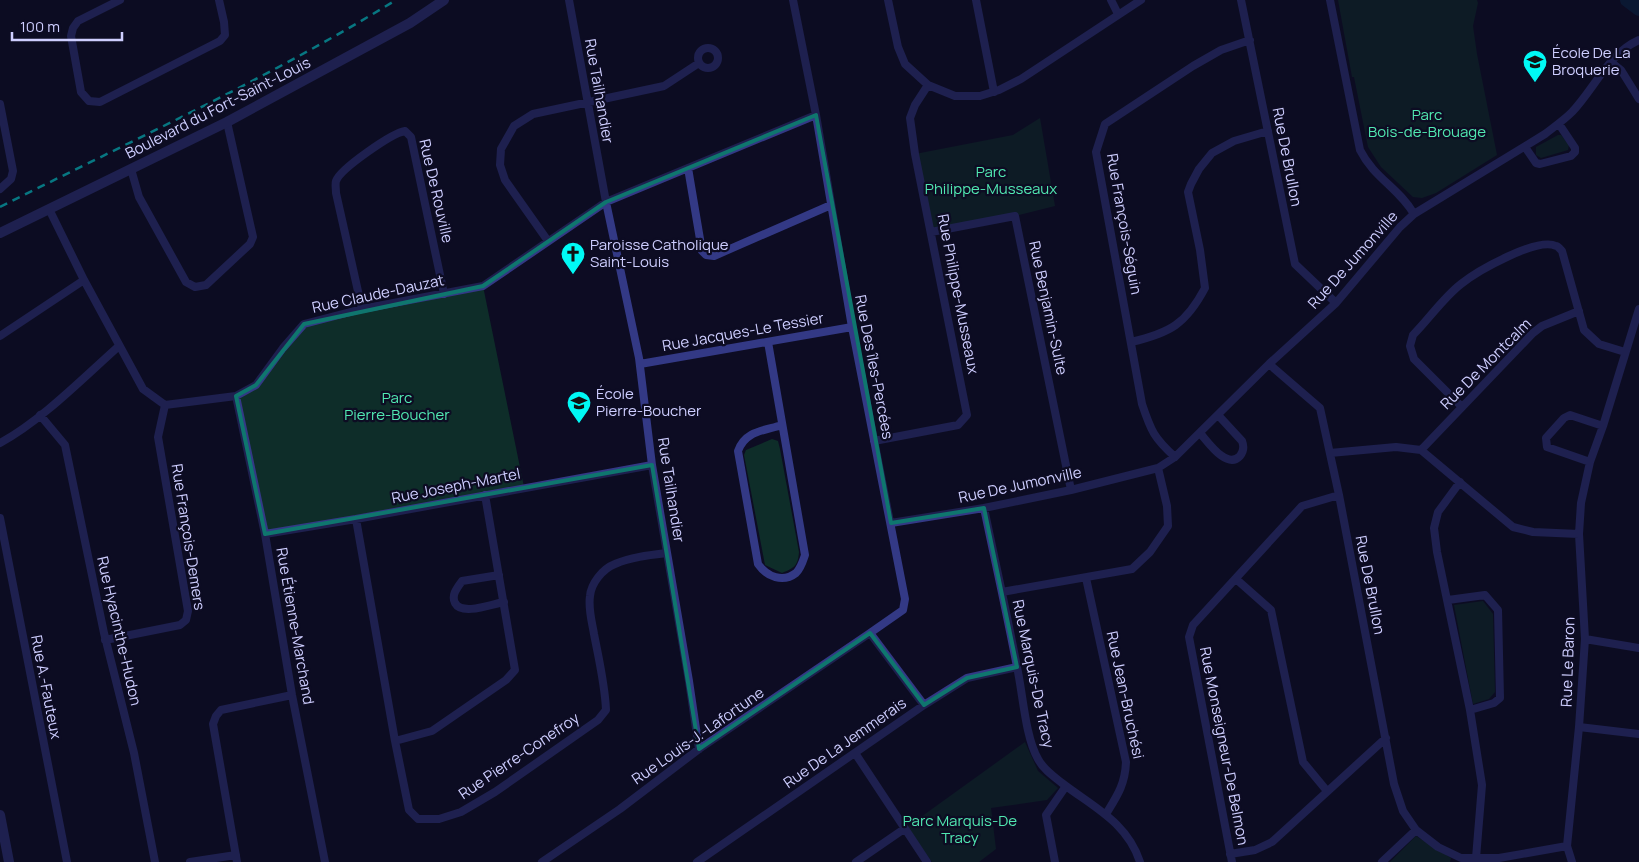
<svg xmlns="http://www.w3.org/2000/svg" width="1639" height="862" viewBox="0 0 1639 862" font-family="Manrope,sans-serif">
<style>
.green{fill:#0e2d29}
.lines{fill:none;stroke-linecap:round;stroke-linejoin:round}
.river{stroke:#082646;stroke-width:14}
.minor{stroke:#333985;stroke-width:8}
.tertiary{stroke:#333985;stroke-width:10}
.rail{stroke:#00f9f5;stroke-width:2.5;stroke-dasharray:8 6;stroke-linecap:butt}
.marked{fill:none;stroke:#0f766e;stroke-width:4;stroke-linejoin:round}
.labels{text-anchor:middle;stroke-width:4.5;stroke-linejoin:round;paint-order:stroke}
.poi-label{font-size:15px;fill:#ceceff;stroke:#0d0c23;text-anchor:start}
.street-label{font-size:15px;fill:#ceceff;stroke:#0d0c23}
.park-label{font-size:15px;fill:#51e8b1;stroke:#0d0c23}
</style>
<rect width="100%" height="100%" fill="#0d0c23"/>
<path class="green" d="M1338 0H1477L1478 3 1473 26 1477 54 1497 155 1436 193 1422 198 1413 197 1381 167 1368 147 1354 77H1352Z
M1040 118 1055 206 1015 216 931 232 915 154 1013 135Z
M1558 135H1561L1569 145 1568 150 1541 158 1536 155V147Z
M483 286 524 487 265 534 236 396 256 385 304 324Z
M772 439 778 441 780 449 799 552C798 566 794 568 782 573L765 565 744 455 746 450Z
M1483 601 1493 614 1495 692 1489 699 1473 704 1454 605Z
M1025 742 1038 771 1058 788 1047 800 991 808 996 849 979 862H932L907 827Z
M1416 836 1451 858 1450 862H1390Z"/>
<g class="lines">
<path class="river" d="M1627 0 1639 9"/>
<path class="minor" d="M120 0 78 21 73 28 71 36 81 92 89 101 100 102 220 41 225 35 224 22 219 0
M569 0 606 202 639 358 652 465 689 681 699 749
M793 0 816 115 852 327 905 599 903 610 870 633 924 705
M888 0 898 47 905 64 928 85 955 96H980L999 90 1021 79 1141 0
M976 0 994 92
M1111 0 1118 14
M1241 0 1295 264 1336 303
M1330 0 1360 150C1374 178 1399 188 1414 214
M698 58a10 10 0 1 1 20 0a10 10 0 1 1-20 0Z
M1611 62 1621 70 1639 99
M0 104 13 171 11 179 0 189
M1525 147 1536 163 1540 164 1571 156 1575 152V148L1559 124
M688 168 702 251 706 255 714 256 831 205
M131 169 139 197 186 282 195 287 206 285 250 244 253 237 227 122
M49 209 84 280 143 389 165 405 236 396 256 385 283 348 304 324 362 309 483 286 606 202 816 115
M931 232 1015 216 1071 490
M548 241 505 180 500 165 501 149 514 126 533 114 664 86 699 63
M362 309 336 193C336 189 335 184 336 181 340 169 392 133 405 131L411 137 444 294
M0 336 84 280
M768 342 805 555C803 561 801 568 796 573 783 583 767 577 758 564L738 451C745 431 763 431 782 425
M1131 342C1170 333 1186 324 1205 288L1200 250 1188 192 1191 184 1199 169 1212 153 1234 141 1268 131
M640 364 852 327
M1269 364 1320 408 1339 495 1394 784 1403 811 1416 830 1438 847 1461 858H1499L1567 846
M236 396 265 534 292 695 325 862
M1462 407 1414 359 1410 346 1413 335C1429 319 1443 298 1461 284 1477 271 1537 237 1556 246 1558 246 1561 250 1562 251L1584 330 1599 344 1625 352
M40 415 65 445 104 633 134 753 155 862
M1200 433C1208 442 1227 470 1240 456 1244 451 1244 446 1242 441L1218 415
M874 441 958 425 967 415 915 154 910 118 915 105 928 85
M0 443C41 421 83 378 119 346
M1421 450 1533 333 1542 326 1579 311
M1330 453 1396 447 1421 450 1513 527 1533 532 1579 534
M1175 457C1154 438 1151 431 1142 404L1096 152 1105 124 1193 66 1221 50 1250 40
M1590 462 1547 447 1546 438 1564 418 1570 415 1603 426
M1460 482 1438 512 1434 528 1437 552 1470 710 1482 785 1476 858
M984 508C995 561 1007 614 1017 667 1023 694 1025 736 1038 759 1043 769 1053 776 1062 783 1093 807 1127 822 1140 862
M0 518 67 862
M356 519 395 741 409 810 418 819H439L461 812 495 792 598 720 606 710C605 685 599 660 594 634 592 622 588 609 590 596 591 584 602 569 615 564 631 557 650 555 667 553
M891 523 984 508 1071 490 1158 468 1175 457 1269 364 1336 303 1400 227 1414 214 1545 134C1554 127 1564 120 1572 112 1594 89 1609 53 1639 40
M265 534 356 519 652 465
M499 575 462 581C457 588 451 595 455 603 462 616 492 604 504 602
M1086 578 1126 762C1125 785 1117 796 1106 814
M1236 579 1271 610 1303 762 1327 791
M1002 592 1132 569 1150 552 1168 526 1167 506 1158 468
M1448 600 1485 595 1498 610 1500 698 1494 703 1470 710
M1585 639 1639 648
M105 640 180 625 186 620 188 611 158 437 165 405
M1579 727 1639 734
M395 741 432 731 506 680 515 670 485 495
M855 753 927 862
M1230 854 1255 850 1272 842 1386 738
M190 862 236 855
M237 862 213 724 216 716 221 710 292 695
M542 862 620 809 699 749 870 633
M697 862 924 705 967 678 1017 667
M856 862 904 829
M1055 862 1046 815 1066 786
M1232 862 1189 637 1193 625 1302 506 1339 495
M1382 862 1416 830
M1572 862 1567 846 1579 727 1585 639 1579 534 1581 503 1590 462 1603 426 1639 309"/>
<path class="tertiary" d="M0 233 227 122 410 23 444 0
M0 815 9 862"/>
<path class="rail" d="M0 207C133 140 269 78 396 0"/>
</g>
<path d="M0 0H1639V862H0ZM816 115 891 523 984 508 1017 667 967 678 924 705 870 633 699 749 652 465 265 534 236 396 256 385 304 324 483 286 606 202Z" fill="#0d0c23" fill-opacity=".55" fill-rule="evenodd"/>
<path class="marked" d="M816 115 891 523 984 508 1017 667 967 678 924 705 870 633 699 749 652 465 265 534 236 396 256 385 304 324 483 286 606 202Z"/>
<defs>
<symbol id="school-pin" viewBox="-11 -11 22 30"><path d="M0 17L-7.5 6A9.5 9.5 0 1 1 7.5 6Z" fill="#00f9f5" stroke="#0d0c23"/><path d="M0-5L7-2L0 1L-7-2ZM-4 1L0 2.5L4 1V4Q0 6-4 4Z" fill="#111"/></symbol>
<symbol id="church-pin" viewBox="-11 -11 22 30"><path d="M0 17L-7.5 6A9.5 9.5 0 1 1 7.5 6Z" fill="#00f9f5" stroke="#0d0c23"/><path d="M-1.2-6h2.4v3.5h3.3v2.4h-3.3V6h-2.4V-.1h-3.3v-2.4h3.3Z" fill="#111"/></symbol>
</defs>
<g fill-rule="evenodd">
<use href="#school-pin" x="1521" y="48" width="28" height="38"/>
<use href="#church-pin" x="559" y="240" width="28" height="38"/>
<use href="#school-pin" x="565" y="389" width="28" height="38"/>
</g>
<g class="labels">
<g class="poi-label">
<text x="1552" y="58">École De La<tspan x="1552" dy="17">Broquerie</tspan></text>
<text x="590" y="250">Paroisse Catholique<tspan x="590" dy="17">Saint-Louis</tspan></text>
<text x="596" y="399">École<tspan x="596" dy="17">Pierre-Boucher</tspan></text>
</g>
<g class="street-label">
<text transform="translate(599 91) rotate(80)" y="5">Rue Tailhandier</text>
<text transform="translate(218 108) rotate(-27)" y="5">Boulevard du Fort-Saint-Louis</text>
<text transform="translate(1287 157) rotate(79)" y="5">Rue De Brullon</text>
<text transform="translate(436 191) rotate(77)" y="5">Rue De Rouville</text>
<text transform="translate(1124 224) rotate(80)" y="5">Rue François-Séguin</text>
<text transform="translate(1353 260) rotate(-48)" y="5">Rue De Jumonville</text>
<text transform="translate(378 294) rotate(-12)" y="5">Rue Claude-Dauzat</text>
<text transform="translate(958 294) rotate(79)" y="5">Rue Philippe-Musseaux</text>
<text transform="translate(1048 308) rotate(78)" y="5">Rue Benjamin-Sulte</text>
<text transform="translate(743 332) rotate(-10)" y="5">Rue Jacques-Le Tessier</text>
<text transform="translate(1486 364) rotate(-45)" y="5">Rue De Montcalm</text>
<text transform="translate(874 367) rotate(79)" y="5">Rue Des îles-Percées</text>
<text transform="translate(1020 485) rotate(-12)" y="5">Rue De Jumonville</text>
<text transform="translate(456 486) rotate(-11)" y="5">Rue Joseph-Martel</text>
<text transform="translate(671 490) rotate(81)" y="5">Rue Tailhandier</text>
<text transform="translate(188 537) rotate(81)" y="5">Rue François-Demers</text>
<text transform="translate(1370 585) rotate(79)" y="5">Rue De Brullon</text>
<text transform="translate(295 626) rotate(80)" y="5">Rue Étienne-Marchand</text>
<text transform="translate(119 631) rotate(77)" y="5">Rue Hyacinthe-Hudon</text>
<text transform="translate(1568 662) rotate(-88)" y="5">Rue Le Baron</text>
<text transform="translate(1033 674) rotate(78)" y="5">Rue Marquis-De Tracy</text>
<text transform="translate(46 687) rotate(79)" y="5">Rue A.-Fauteux</text>
<text transform="translate(1125 695) rotate(78)" y="5">Rue Jean-Bruchési</text>
<text transform="translate(698 736) rotate(-35)" y="5">Rue Louis-J.-Lafortune</text>
<text transform="translate(845 743) rotate(-35)" y="5">Rue De La Jemmerais</text>
<text transform="translate(1224 746) rotate(79)" y="5">Rue Monseigneur-De Belmon</text>
<text transform="translate(519 756) rotate(-34)" y="5">Rue Pierre-Conefroy</text>
</g>
<g class="park-label">
<text x="1427" y="120">Parc<tspan x="1427" dy="17">Bois-de-Brouage</tspan></text>
<text x="991" y="177">Parc<tspan x="991" dy="17">Philippe-Musseaux</tspan></text>
<text x="397" y="403">Parc<tspan x="397" dy="17">Pierre-Boucher</tspan></text>
<text x="960" y="826">Parc Marquis-De<tspan x="960" dy="17">Tracy</tspan></text>
</g>
</g>
<path d="M12 32v8h110v-8" fill="none" stroke="#ceceff" stroke-width="2.5"/>
<text x="20" y="32" font-size="15" fill="#ceceff" stroke="#0d0c23" stroke-width="4" paint-order="stroke">100 m</text>
</svg>
